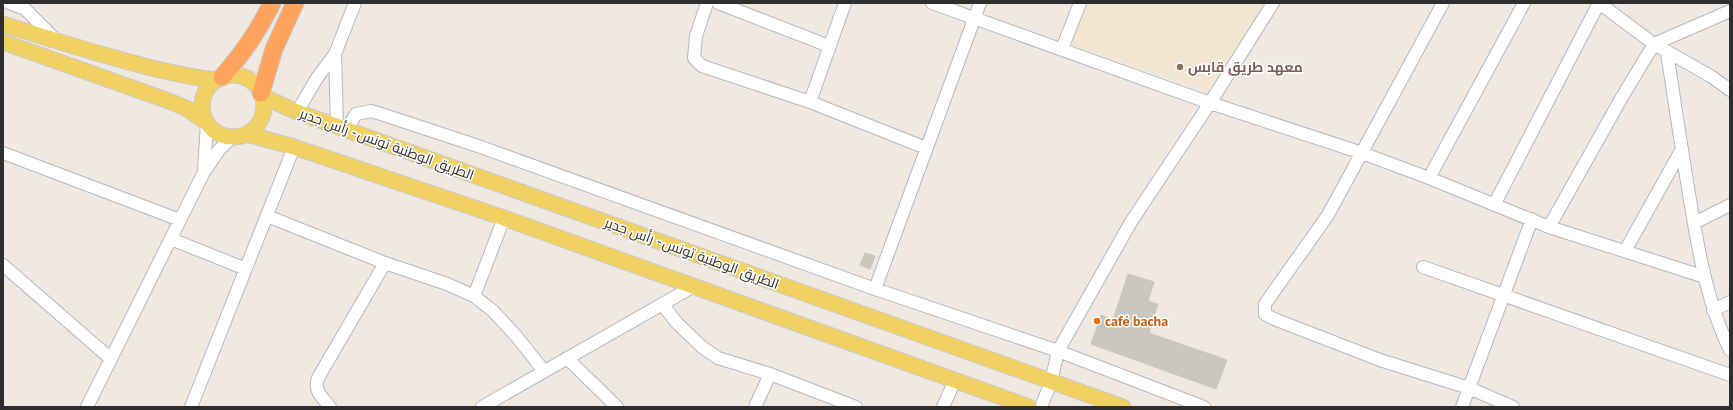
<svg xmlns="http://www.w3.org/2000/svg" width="1733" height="410" viewBox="0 0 1733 410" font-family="'PT Sans',Cairo,sans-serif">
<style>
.education{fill:#f0e6d1}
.building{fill:#cbc7bf;stroke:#cbc5ba}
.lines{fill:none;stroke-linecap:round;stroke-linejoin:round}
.minor-casing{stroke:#b4b7c1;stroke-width:14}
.major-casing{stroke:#c9c9c9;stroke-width:17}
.highway-casing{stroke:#c9c9c9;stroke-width:19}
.minor{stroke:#fff;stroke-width:12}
.major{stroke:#f2d163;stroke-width:15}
.highway{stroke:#ffa35c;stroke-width:17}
.education-dot{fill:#8d6e63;stroke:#fff;stroke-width:1.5}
.food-dot{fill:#e8710a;stroke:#fff;stroke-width:1.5}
.labels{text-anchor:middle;stroke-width:3;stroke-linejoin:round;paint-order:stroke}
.education-label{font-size:14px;font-weight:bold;fill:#785e54;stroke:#fff;text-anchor:start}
.street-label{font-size:14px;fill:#2e2e2e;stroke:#fff}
.food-label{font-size:14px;font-weight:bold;fill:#c56008;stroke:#fff;text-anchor:start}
</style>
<rect width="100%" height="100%" fill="#efe9e1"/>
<path class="education" d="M1081 3H1267L1208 91 1064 42Z"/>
<path class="building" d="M865 253 875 256 870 269 860 265Z
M1128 274 1154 282 1148 301 1158 304 1149 333 1227 360 1216 389 1091 344 1101 315 1113 320Z"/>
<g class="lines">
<defs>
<path id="minor" d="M9 3 25 9 57 41
M707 3 696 36 694 58 702 66 810 102 926 148
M718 3 829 46
M932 3 1210 103 1362 153 1429 178 1549 227 1705 277
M1443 3 1328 215 1265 304V314L1274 319 1380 360 1469 388 1513 407
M1599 3 1654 44 1712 77 1730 90
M1062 49 1080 3
M1667 52C1675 105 1683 159 1692 212 1700 259 1709 307 1730 350
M335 54 337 125
M810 102 845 3
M297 112 317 78 335 54 355 3
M347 129 356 114 371 111 381 114 478 146 875 289 1058 351 1204 407
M3 153 180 220
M204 171 207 123
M1429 178 1524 3
M1494 205 1599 3
M267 216 385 263
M1694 223 1730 205
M1549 227 1622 97 1654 44 1730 11
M171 239 246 269
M1625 251 1682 149
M3 265 111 359
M1423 267 1730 375
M875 289 980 3
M474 296 504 218
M662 304 677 323 702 347 718 358 770 374 856 407
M1713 310 1730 302
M567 358 617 407
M87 407 204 172 219 150 232 137
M191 407 294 147
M330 407C323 398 313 391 318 378L385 263 447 284 474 296 493 311 517 337 544 371
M482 407 694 286
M755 407 770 374
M943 407 955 380
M1041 407 1051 382 1058 351 1131 222 1210 103 1273 3
M1462 407 1532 219"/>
<path id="major" d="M3 24C43 37 82 49 122 60 154 69 185 77 217 80
M3 42 169 101 186 108 206 122
M202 106a31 31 0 1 1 62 0a31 31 0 1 1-62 0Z
M262 96 297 112 1123 407
M247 134 294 147 504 218 1029 407"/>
<path id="highway" d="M222 77C244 52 257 33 272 3
M261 93 274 49 295 3"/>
</defs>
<use href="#minor" class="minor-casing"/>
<use href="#major" class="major-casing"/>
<use href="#highway" class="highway-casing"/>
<use href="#minor" class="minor"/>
<use href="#major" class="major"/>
<use href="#highway" class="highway"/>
</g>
<circle class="education-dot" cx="1180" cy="67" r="4"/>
<circle class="food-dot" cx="1097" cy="321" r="4"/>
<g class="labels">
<g class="education-label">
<text x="1188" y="72">معهد طريق قابس</text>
</g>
<g class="street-label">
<text transform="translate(387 144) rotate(20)" y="5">الطريق الوطنية تونس - رأس جدير</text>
<text transform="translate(692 253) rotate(20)" y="5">الطريق الوطنية تونس - رأس جدير</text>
</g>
<g class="food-label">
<text x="1105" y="326">café bacha</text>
</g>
</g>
<rect width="1733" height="410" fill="none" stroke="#2e2e2e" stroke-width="8"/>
</svg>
